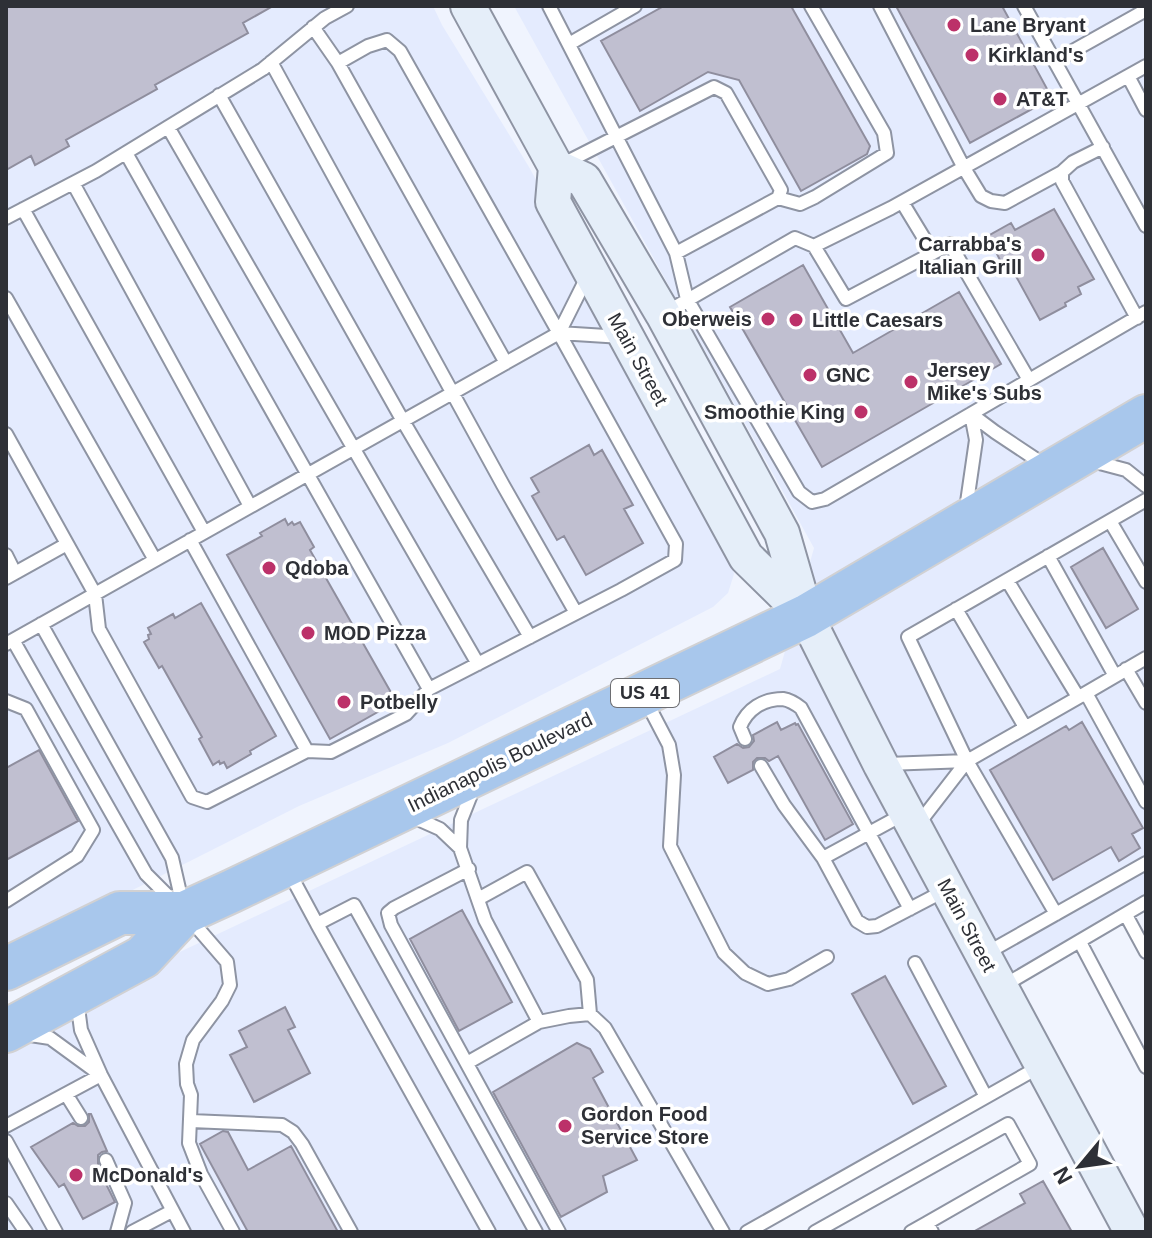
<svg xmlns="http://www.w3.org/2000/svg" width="1152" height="1238" viewBox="0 0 1152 1238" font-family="Arial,sans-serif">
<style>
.built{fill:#e4ebfe}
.building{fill:#c0bfd0;stroke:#8f8e9e;stroke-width:2}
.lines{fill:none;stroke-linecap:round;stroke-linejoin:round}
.lane-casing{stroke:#8e94a3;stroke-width:16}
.secondary-casing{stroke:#8e94a3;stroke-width:38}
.highway-casing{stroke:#d1d1d3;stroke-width:46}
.lane{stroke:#fff;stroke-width:12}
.secondary{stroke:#e5eef9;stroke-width:34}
.highway{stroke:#a8c7ec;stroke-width:42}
.poi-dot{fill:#bc3169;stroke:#fff;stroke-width:3}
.labels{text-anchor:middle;stroke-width:7;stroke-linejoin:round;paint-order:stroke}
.shield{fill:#fff;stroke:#6d6e72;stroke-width:2}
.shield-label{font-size:18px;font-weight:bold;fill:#2e3036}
.poi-label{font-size:20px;font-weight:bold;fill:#2e3036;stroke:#fff;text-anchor:start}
.street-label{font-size:20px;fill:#2e3036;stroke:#fff}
</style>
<rect width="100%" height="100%" fill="#f0f4fe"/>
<path class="built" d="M6 6H433L442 25 529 167 580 260 729 556 734 574 728 593 713 607 448 743 299 806 6 954Z
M514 6H1146V903L1001 987 1042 1065 736 1232H6V1034L780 669 814 548Z"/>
<path class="building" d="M6 6H273L243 23 248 33 155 85 157 89 66 140 69 146 35 165 31 156 6 170Z
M664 6H791L870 146 867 154 801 191 739 80 708 72 640 111 601 41Z
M896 6H1002L1052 98 970 143Z
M1054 209 1094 279 1078 287 1081 294 1065 303 1066 306 1040 320 1012 269 1006 272 988 236 1011 223 1015 230Z
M803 265 853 353 959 292 1001 364 822 467 730 307Z
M589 445 594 455 602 450 633 505 624 509 643 543 586 575 564 536 557 540 532 496 539 492 531 478Z
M285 519 288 525 292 522 294 525 300 522 314 547 310 550 393 696 390 698 391 700 389 702 390 705 330 739 227 555 262 536 260 533Z
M1103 548 1138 609 1106 628 1071 567Z
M201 603 276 736 250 751 251 754 227 768 224 762 220 764 219 761 213 765 199 739 202 737 162 666 159 668 144 642 149 639 148 635 151 634 148 628 173 614 175 618Z
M777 722 781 730 795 723 796 725 798 724 853 824 825 840 778 756 769 761 765 758H757L753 762V770L728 783 714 757 737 744 743 748 749 747 754 741 753 735Z
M1082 722 1143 828 1132 834 1140 848 1119 861 1111 847 1053 880 990 770 1066 726 1069 730Z
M39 750 78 821 6 860V768Z
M462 910 512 1002 459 1031 410 939Z
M885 976 946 1086 913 1104 852 994Z
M285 1007 295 1027 288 1030 310 1073 254 1102 230 1055 247 1047 239 1031Z
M577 1043 590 1049 603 1072 593 1078 637 1160 603 1176 607 1192 561 1217 493 1092Z
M89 1114H91L107 1151 102 1152 98 1155V1165L97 1166 115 1202 83 1219 64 1184 59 1187 31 1147 73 1123 78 1126H85L89 1122Z
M223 1131 228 1132 248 1170 291 1146 338 1232H248L200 1144Z
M1043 1181 1072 1232H973L1025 1203 1020 1194Z"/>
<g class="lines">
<defs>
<path id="lane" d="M549 6 676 253 687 299 799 492 812 502 825 499 1146 312
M880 6 964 168 981 196 991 201 1005 203 1062 172
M1024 6 1146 226
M569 44 635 6
M1055 61 1146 10
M271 62 503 485 576 613
M338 63 506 363
M1128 76 1146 110
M219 95 403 421 530 637
M168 127 478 664
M1103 147 1073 162 1062 172V181L1137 318
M126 153 429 689
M561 165 714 87 726 93 781 190 778 198 676 253
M73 183 250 506
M778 198 800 204 815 197 887 153 884 133 811 6
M902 202 933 253
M23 209 204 532
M6 218 96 171 263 69 325 18 347 6
M814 246 846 299 950 244 1029 380
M6 298 155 560
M665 313 795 238 814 246 891 208 1146 66
M559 333 588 275
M971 414 995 432 1046 466
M6 434 95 594 99 629 192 797 207 802 307 751 331 752 406 714 429 689 621 590 675 560 676 544 559 333 400 51 387 40 368 46 338 63 313 27
M1092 461 1126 470 1146 486
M966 509 976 440 971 414
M1110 521 1146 582
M190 540 307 751
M6 555 15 573
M1048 556 1115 676
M6 578 67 544
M1007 580 1078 697
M956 609 1025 727
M41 624 172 858 183 906
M13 640 146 874 174 902
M6 644 559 333 622 337
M1126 669 1146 703
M1086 693 1146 658
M6 701 26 709 93 830 77 856 6 901
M646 701 669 745 674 775 670 846 724 953 745 973 768 984 789 979 827 957
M745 739 740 727C747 709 763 699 783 699 789 700 796 704 801 708L910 909
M887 764 967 761
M761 766 784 805 823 858 857 921 867 927 877 926 944 891
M474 787 461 820 460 848 485 920 539 1022 569 1016 590 1014 605 1028 723 1232
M413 817 440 829 460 848
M916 827 967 761 1086 693 1146 802
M823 858 904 814
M469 869 394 908 388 913 391 925 559 1232
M289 872 317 924 354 905 536 1232
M478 899 527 872 587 980 590 1014
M1056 914 967 761 908 637 1146 500
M1126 915 1146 952
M189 918 227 962 230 985 222 1001 193 1040 186 1064 187 1084 191 1095 189 1143 201 1174 233 1232
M317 924 489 1232
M1080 942 1146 1067
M985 954 1146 863
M915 963 986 1097
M1003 986 1146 902
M77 1000 81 1030 101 1075 184 1232
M24 1034 50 1038 98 1073
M467 1063 539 1022
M66 1094 81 1118
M191 1121 282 1125 293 1132 302 1144 351 1232
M6 1126 101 1075
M6 1141 56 1232
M106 1160 125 1203 117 1232
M6 1203 26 1232
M132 1232 172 1211
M747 1232 1039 1067
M815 1232 1008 1124 1030 1164 927 1223 932 1232
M911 1232 927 1223"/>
<path id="secondary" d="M468 6 556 167 553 202 746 557 803 613
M556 167 584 180 663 314 782 533 806 616 832 668 881 765 1132 1232"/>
<path id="highway" d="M6 969 120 913H184
M6 1031 143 957 184 913 232 891 806 616 1146 416"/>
</defs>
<use href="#lane" class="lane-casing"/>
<use href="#secondary" class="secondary-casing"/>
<use href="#highway" class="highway-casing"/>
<use href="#lane" class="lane"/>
<use href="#secondary" class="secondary"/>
<use href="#highway" class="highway"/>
</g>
<g class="poi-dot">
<circle cx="954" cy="25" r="8"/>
<circle cx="972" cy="55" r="8"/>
<circle cx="1000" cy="99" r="8"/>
<circle cx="1038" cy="255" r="8"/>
<circle cx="768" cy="319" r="8"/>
<circle cx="796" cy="320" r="8"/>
<circle cx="810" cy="375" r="8"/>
<circle cx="911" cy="382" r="8"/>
<circle cx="861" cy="412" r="8"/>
<circle cx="269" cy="568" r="8"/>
<circle cx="308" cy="633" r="8"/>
<circle cx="344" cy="702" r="8"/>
<circle cx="565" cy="1126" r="8"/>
<circle cx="76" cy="1175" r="8"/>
</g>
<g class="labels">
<rect class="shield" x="611" y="679" width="68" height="28" rx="6"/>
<g class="shield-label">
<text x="645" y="699">US 41</text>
</g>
<g class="poi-label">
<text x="970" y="32">Lane Bryant</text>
<text x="988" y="62">Kirkland's</text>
<text x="1016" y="106">AT&amp;T</text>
<text x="1022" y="251" text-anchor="end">Carrabba's<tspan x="1022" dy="23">Italian Grill</tspan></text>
<text x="752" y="326" text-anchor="end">Oberweis</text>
<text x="812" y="327">Little Caesars</text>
<text x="927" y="377">Jersey<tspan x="927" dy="23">Mike's Subs</tspan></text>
<text x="826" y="382">GNC</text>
<text x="845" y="419" text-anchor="end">Smoothie King</text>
<text x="285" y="575">Qdoba</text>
<text x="324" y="640">MOD Pizza</text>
<text x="360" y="709">Potbelly</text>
<text x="581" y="1121">Gordon Food<tspan x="581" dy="23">Service Store</tspan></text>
<text x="92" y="1182">McDonald's</text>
</g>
<g class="street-label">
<text transform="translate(638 359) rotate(61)" y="7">Main Street</text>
<text transform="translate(500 762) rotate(-26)" y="7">Indianapolis Boulevard</text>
<text transform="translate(967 925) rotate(62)" y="7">Main Street</text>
</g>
</g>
<rect width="1152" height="1238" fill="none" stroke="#2e3036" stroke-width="16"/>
<g transform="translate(1080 1166) rotate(241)" stroke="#ffffff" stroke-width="6" paint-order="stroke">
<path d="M0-6L14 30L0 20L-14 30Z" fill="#2e3036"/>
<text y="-12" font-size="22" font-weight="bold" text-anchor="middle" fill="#2e3036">N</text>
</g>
</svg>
